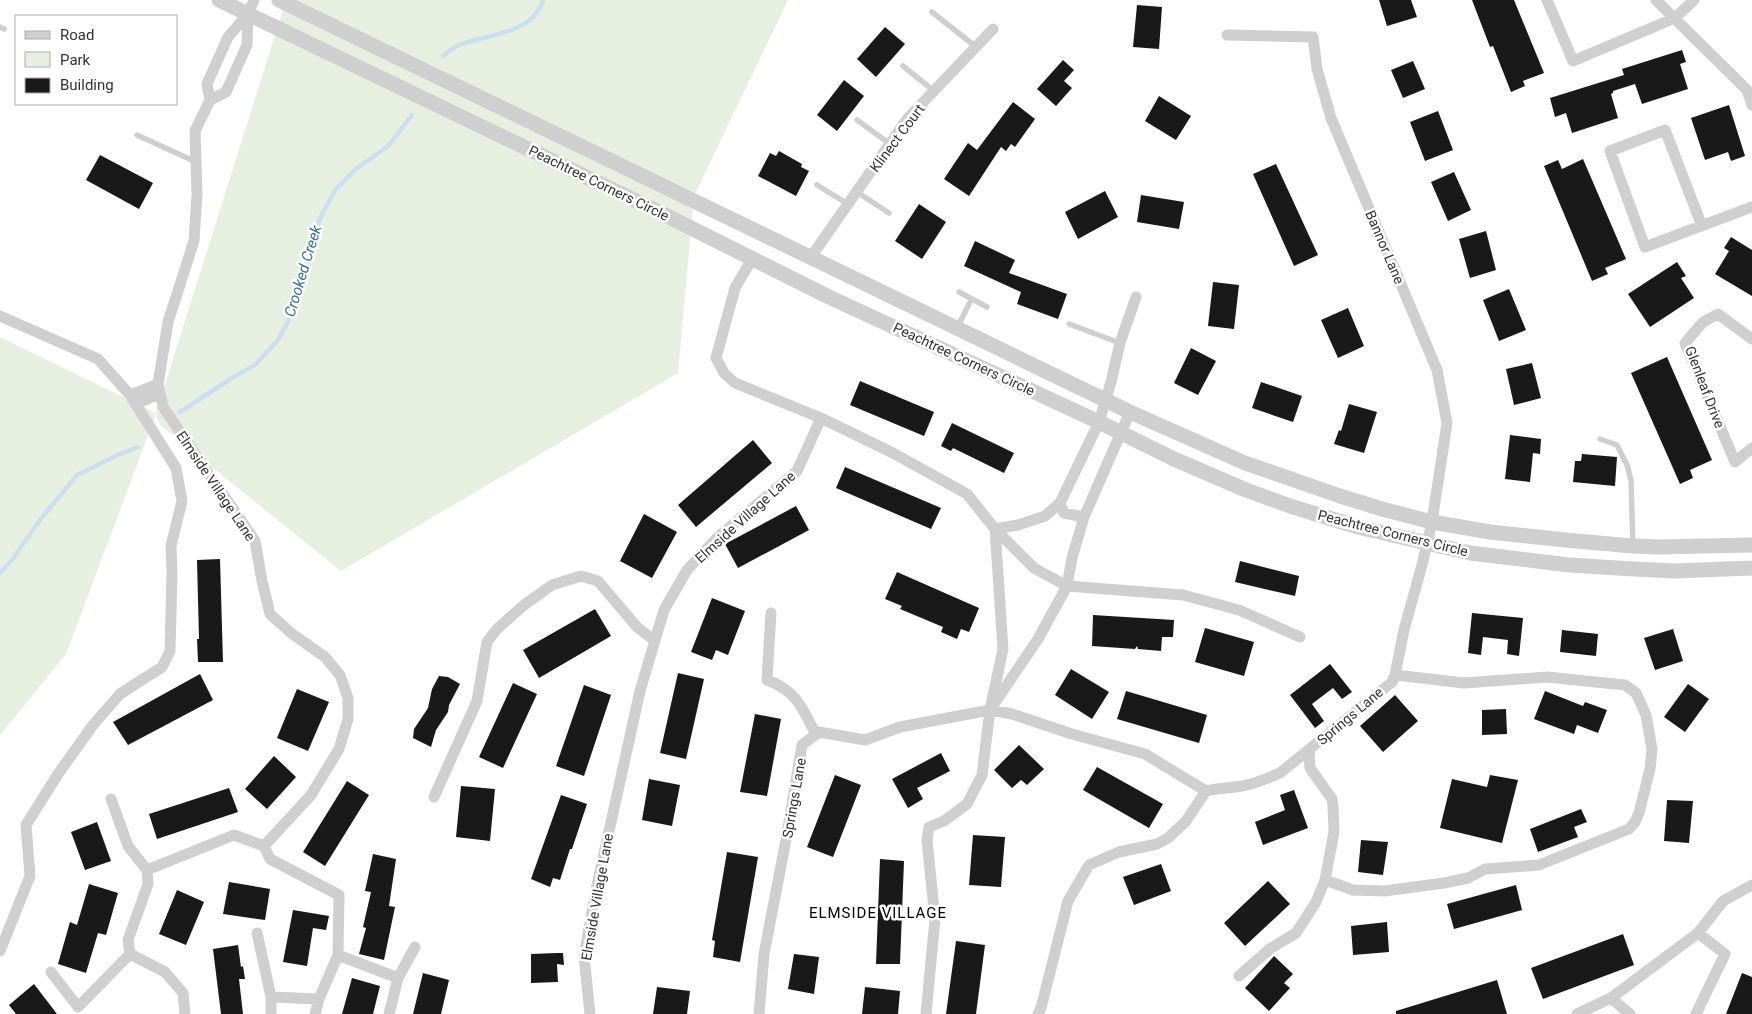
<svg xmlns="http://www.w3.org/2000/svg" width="1752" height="1014" viewBox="0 0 1752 1014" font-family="Roboto,sans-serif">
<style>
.green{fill:#e7efe0}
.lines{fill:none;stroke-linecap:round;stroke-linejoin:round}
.stream{stroke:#cbdff0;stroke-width:4.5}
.building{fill:#191919}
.service{stroke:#cfcfcf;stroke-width:5.5}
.minor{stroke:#cfcfcf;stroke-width:11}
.tertiary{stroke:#cfcfcf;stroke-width:15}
.labels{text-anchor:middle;stroke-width:5;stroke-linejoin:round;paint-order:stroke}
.street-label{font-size:14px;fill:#323232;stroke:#fff}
.water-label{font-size:15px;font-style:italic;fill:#396e9b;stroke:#fff}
.neighbourhood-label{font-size:15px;letter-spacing:1px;fill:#000;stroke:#fff}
</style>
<rect width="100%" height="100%" fill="#fff"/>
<path class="green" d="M286 0H788L694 196 678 373 341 571 160 425 156 414 66 654 0 735V337L156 413Z"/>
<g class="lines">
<path class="stream" d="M443 56C448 52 453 48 459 45 487 34 534 34 543 0
M180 412 232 378 255 365 278 340 292 314 302 281 310 247 321 216 336 189 356 169 388 146 412 115
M0 573 12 560 40 520 77 475 120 454 138 447"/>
</g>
<path class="building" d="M1379 0H1411L1417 17 1387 26Z
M1472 0H1514L1544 73 1523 81 1525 86 1511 92 1493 46 1490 47Z
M1137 5 1162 7 1159 49 1133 47Z
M885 27 905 44 876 77 857 59Z
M1682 50 1686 62 1680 64 1688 89 1642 104 1635 84 1613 91V93L1611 94 1618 118 1572 133 1566 113 1555 117 1550 98 1624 75 1622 69Z
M1063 60 1074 70 1064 81 1072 88 1056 106 1037 89Z
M1413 61 1425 89 1403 98 1391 70Z
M844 80 864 96 837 131 817 115Z
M1159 96 1191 116 1176 140 1145 121Z
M1013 102 1035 119 1015 147 1011 144 1006 151 1001 147 969 196 944 179 968 143 977 150Z
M1729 105 1745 156 1731 161 1728 152 1705 160 1691 118Z
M1438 111 1453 150 1425 161 1410 122Z
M779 151 802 164 801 167 809 171 796 196 758 176 770 153 776 156Z
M100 155 153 183 139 209 86 180Z
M1583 159 1626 259 1605 268 1608 274 1592 281 1544 166 1558 160 1562 169Z
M1276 164 1318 255 1294 266 1253 174Z
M1454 172 1471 210 1448 221 1431 182Z
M1105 191 1118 217 1078 239 1065 212Z
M1141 195 1184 202 1179 229 1137 222Z
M919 204 946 222 922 259 895 241Z
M1486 231 1496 270 1470 278 1459 239Z
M1731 237 1752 250V296L1715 274 1729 251 1724 248Z
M975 241 1015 260 1009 273 1067 294 1058 319 1017 304 1021 292 964 266Z
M1677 262 1686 276 1681 278 1694 298 1650 327 1628 294Z
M1213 282 1239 285 1234 329 1208 326Z
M1509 289 1526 330 1499 341 1483 300Z
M1348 308 1364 346 1338 358 1321 320Z
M1191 348 1216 361 1198 395 1174 383Z
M1667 357 1712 460 1690 470 1693 478 1680 484 1631 373Z
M1532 363 1541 398 1514 405 1506 369Z
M860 381 934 412 924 436 850 405Z
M1261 382 1302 396 1293 422 1252 408Z
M1349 404 1377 412 1364 453 1334 444 1339 430 1341 431Z
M952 423 1014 453 1004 473 953 448 951 451 941 446Z
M1510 435 1541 439 1540 454 1533 453 1530 482 1505 479Z
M753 440 772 463 696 527 678 505Z
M1582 454 1617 457 1615 486 1573 482 1575 461H1581Z
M845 467 941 508 931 529 836 488Z
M796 506 809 530 738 568 725 544Z
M644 514 677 532 652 578 620 561Z
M220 559 223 662H198L197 639H199L197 560Z
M1240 561 1299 576 1295 596 1235 582Z
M897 572 979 608 969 632 961 629 957 639 941 632 943 627 900 609 902 606 885 599Z
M712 598 745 611 728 655 716 650 712 660 691 652Z
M595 609 611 636 539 678 523 650Z
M1472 613 1523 618 1519 656 1507 654 1508 640 1483 637 1481 655 1468 653Z
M1093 615 1174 620 1173 637H1162L1161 651 1138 649 1137 646 1135 649 1092 646Z
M1205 628 1254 642 1244 676 1195 662Z
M1673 629 1683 661 1655 670 1644 638Z
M1562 630 1598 634 1596 656 1560 652Z
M1330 664 1352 692 1342 699 1333 688 1312 704 1324 721 1315 728 1290 695Z
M1071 669 1109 692 1092 719 1055 695Z
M678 673 704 679 686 759 660 753Z
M200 674 213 700 128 745 113 722Z
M439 676 448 677 460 684 449 705 448 712 436 730 431 747 413 738 414 729 428 708 432 689Z
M513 683 537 694 503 768 479 757Z
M1688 684 1709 699 1685 732 1664 717Z
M584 685 611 695 584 776 556 766Z
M297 689 329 702 308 751 277 738Z
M1126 691 1207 715 1199 743 1117 719Z
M1545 691 1583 706 1585 702 1607 710 1598 733 1577 725 1574 734 1534 719Z
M1395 695 1418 721 1383 752 1360 726Z
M1506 709 1507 734 1482 735V710Z
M755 714 781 719 767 796 740 792Z
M1019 745 1044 769 1027 785 1021 780 1012 788 994 770Z
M941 753 950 771 917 788 923 799 908 808 892 779Z
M274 756 296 777 267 809 245 789Z
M1097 767 1163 804 1149 828 1083 790Z
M835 775 861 785 833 857 807 847Z
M1490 775 1518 780 1502 843 1440 828 1452 779 1487 787Z
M649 779 680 785 672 826 642 820Z
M347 781 369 795 325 866 303 852Z
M461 786 495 789 490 841 456 837Z
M229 788 238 812 157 839 149 814Z
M1294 790 1308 828 1263 845 1255 822 1285 810 1280 795Z
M561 795 587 804 572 849H570L560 880 553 878 550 887 531 879Z
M1667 800 1693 801 1689 843 1664 841Z
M1581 809 1587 822 1574 827 1578 837 1538 852 1530 829Z
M97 822 111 861 85 870 71 832Z
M973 835 1005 837 1001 887 969 885Z
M1361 840 1388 842 1383 875 1358 872Z
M727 852 758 857 740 962 713 957 715 941 712 940Z
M373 854 396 859 389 906 395 907 384 960 359 954 366 928 363 927 371 892 365 891Z
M880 859 904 861 900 964H876Z
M1161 864 1171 891 1134 905 1123 877Z
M1268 881 1290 904 1245 946 1224 923Z
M229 882 270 889 265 920 223 914Z
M89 884 118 893 106 935 98 933 86 973 58 964 70 922 77 925Z
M1516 885 1522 910 1454 929 1447 904Z
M177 890 204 902 186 945 159 934Z
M293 910 329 916 326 930 313 928 307 966 283 962Z
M1387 922 1389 952 1353 955 1351 926Z
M1623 934 1634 965 1543 999 1531 968Z
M956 941 985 945 976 1014H946Z
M238 945 241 967 243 966 245 979H239L243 1014H221L213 949Z
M557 953H563L564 965 557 964 558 982 531 983V954Z
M794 954 819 957 814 994 788 989Z
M1274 956 1293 974 1284 983 1290 988 1269 1011 1245 988Z
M423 973 449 980 441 1014H413Z
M1742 973 1752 977V1014H1726Z
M352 978 380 986 373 1014H342Z
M1497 980 1507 1014H1396V1011Z
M34 984 57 1014H16L9 1005Z
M657 987 690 991 687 1014H653Z
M865 987 900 991 898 1014H862Z"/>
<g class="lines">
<path class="service" d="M932 12 976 47
M0 27 4 29
M903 66 934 91
M857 120 890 144
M137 135 196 162
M817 185 848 204
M857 192 889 213
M959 292 987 307
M1069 324 1120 343
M957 328 971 300
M1600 439 1617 445 1627 465 1631 480 1633 546"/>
<path class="minor" d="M254 0 248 14 228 37 207 84 210 100 195 131 197 194 194 241 168 322 158 384 163 407 255 541 262 581 270 614 291 633 325 657 340 675 348 698V719L339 749 311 795 264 846 270 859 339 895 338 955 319 999 315 1014
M1547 0 1573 61 1675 18 1694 0
M1656 0 1747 90 1752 105
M210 100 226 92 247 45 248 14
M1702 226 1665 130 1610 151 1645 247 1752 207
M811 257 908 118 993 29
M0 316 98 359 130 395 176 468 182 501 171 546 172 573 170 651 162 667 120 694 93 725 58 774 26 825 30 876 0 951
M1752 339 1718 314 1703 322 1685 343 1735 462 1752 448
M130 395 158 384
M136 404 159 394
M821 418 893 453 967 494 995 529 1034 568 1067 586 1183 595 1239 610 1300 637
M1060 503 1064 513 1084 517
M771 613 767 680C796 690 803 709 816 735
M992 707 1038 639 1067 586 1072 558 1084 517 1130 412
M434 797 477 701 487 642 497 629 524 605 552 585 581 576 598 581 637 627 655 641
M111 799 128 846 147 870
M1325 880 1353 890 1384 891 1444 883 1468 878 1485 869 1539 865 1629 829 1635 822 1639 813 1650 769 1652 749 1646 715 1636 693 1625 685 1547 677 1464 683 1395 675
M257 933 271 997V1014
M1698 933 1723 901 1752 885
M338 955 398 978
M51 972 78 1007 130 954
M1239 976 1271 948 1296 933 1316 902 1325 880 1334 832 1333 806 1332 799 1310 768 1309 757 1310 749
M271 997 319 999
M1611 998 1630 1014
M185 1014 183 993 165 972 130 954 128 940 148 884 147 870 234 835 264 846
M389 1014 398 978 415 947
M590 1014 584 956 596 890 640 691 664 610 687 570 717 538 797 471 821 418 735 383 724 373 716 358 735 288 752 259
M759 1014 764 954 786 840 802 745 819 732 865 740 900 727 990 710 1012 714 1072 734 1145 754 1206 791
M926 1014 935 919 927 840 929 827 944 821 967 804 982 775 990 710 1003 649 995 529 1018 525 1045 516 1060 503 1099 422 1111 382 1120 343 1136 297
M1038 1014 1041 1008 1068 901 1089 865 1119 852 1157 844 1168 838 1186 821 1206 791C1219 788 1230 788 1242 786 1255 784 1268 778 1280 773L1392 682 1395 675 1404 630 1422 565 1432 522 1447 423 1437 370 1331 118 1317 69 1313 37 1227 35
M1577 1014 1611 998 1698 933 1725 954 1696 1014"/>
<path class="tertiary" d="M219 0 663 214 829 297 1099 422 1174 459 1246 490 1290 506 1358 527 1470 553 1569 565 1634 569 1674 571 1752 568
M279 0 1130 412 1245 463 1340 496 1382 509 1432 522 1490 532 1565 540 1633 546 1658 547 1752 545"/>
</g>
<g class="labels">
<g class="street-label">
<text transform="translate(897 138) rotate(-53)" y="5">Klinect Court</text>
<text transform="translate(599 183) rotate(26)" y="5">Peachtree Corners Circle</text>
<text transform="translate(1385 247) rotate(67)" y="5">Bannor Lane</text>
<text transform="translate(964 359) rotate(25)" y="5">Peachtree Corners Circle</text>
<text transform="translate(1705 387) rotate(69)" y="5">Glenleaf Drive</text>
<text transform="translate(216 486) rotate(56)" y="5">Elmside Village Lane</text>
<text transform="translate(745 517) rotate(-42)" y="5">Elmside Village Lane</text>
<text transform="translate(1393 533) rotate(14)" y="5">Peachtree Corners Circle</text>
<text transform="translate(1350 716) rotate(-40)" y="5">Springs Lane</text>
<text transform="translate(794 798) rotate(-80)" y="5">Springs Lane</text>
<text transform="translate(597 897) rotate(-80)" y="5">Elmside Village Lane</text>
</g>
<g class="water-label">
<text transform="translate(303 271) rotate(-73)" y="5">Crooked Creek</text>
</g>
<g class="neighbourhood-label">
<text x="878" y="918">ELMSIDE VILLAGE</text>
</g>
</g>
<rect x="15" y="15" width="162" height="90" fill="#ffffff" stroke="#adadad"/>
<rect x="25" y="31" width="25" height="8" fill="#cfcfcf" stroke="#adadad"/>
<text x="60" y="40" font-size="15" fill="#323232">Road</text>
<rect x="25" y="52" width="25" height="15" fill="#e7efe0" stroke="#adadad"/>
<text x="60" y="65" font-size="15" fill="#323232">Park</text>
<rect x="25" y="78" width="25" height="15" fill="#191919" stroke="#adadad"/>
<text x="60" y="90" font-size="15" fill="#323232">Building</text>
</svg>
